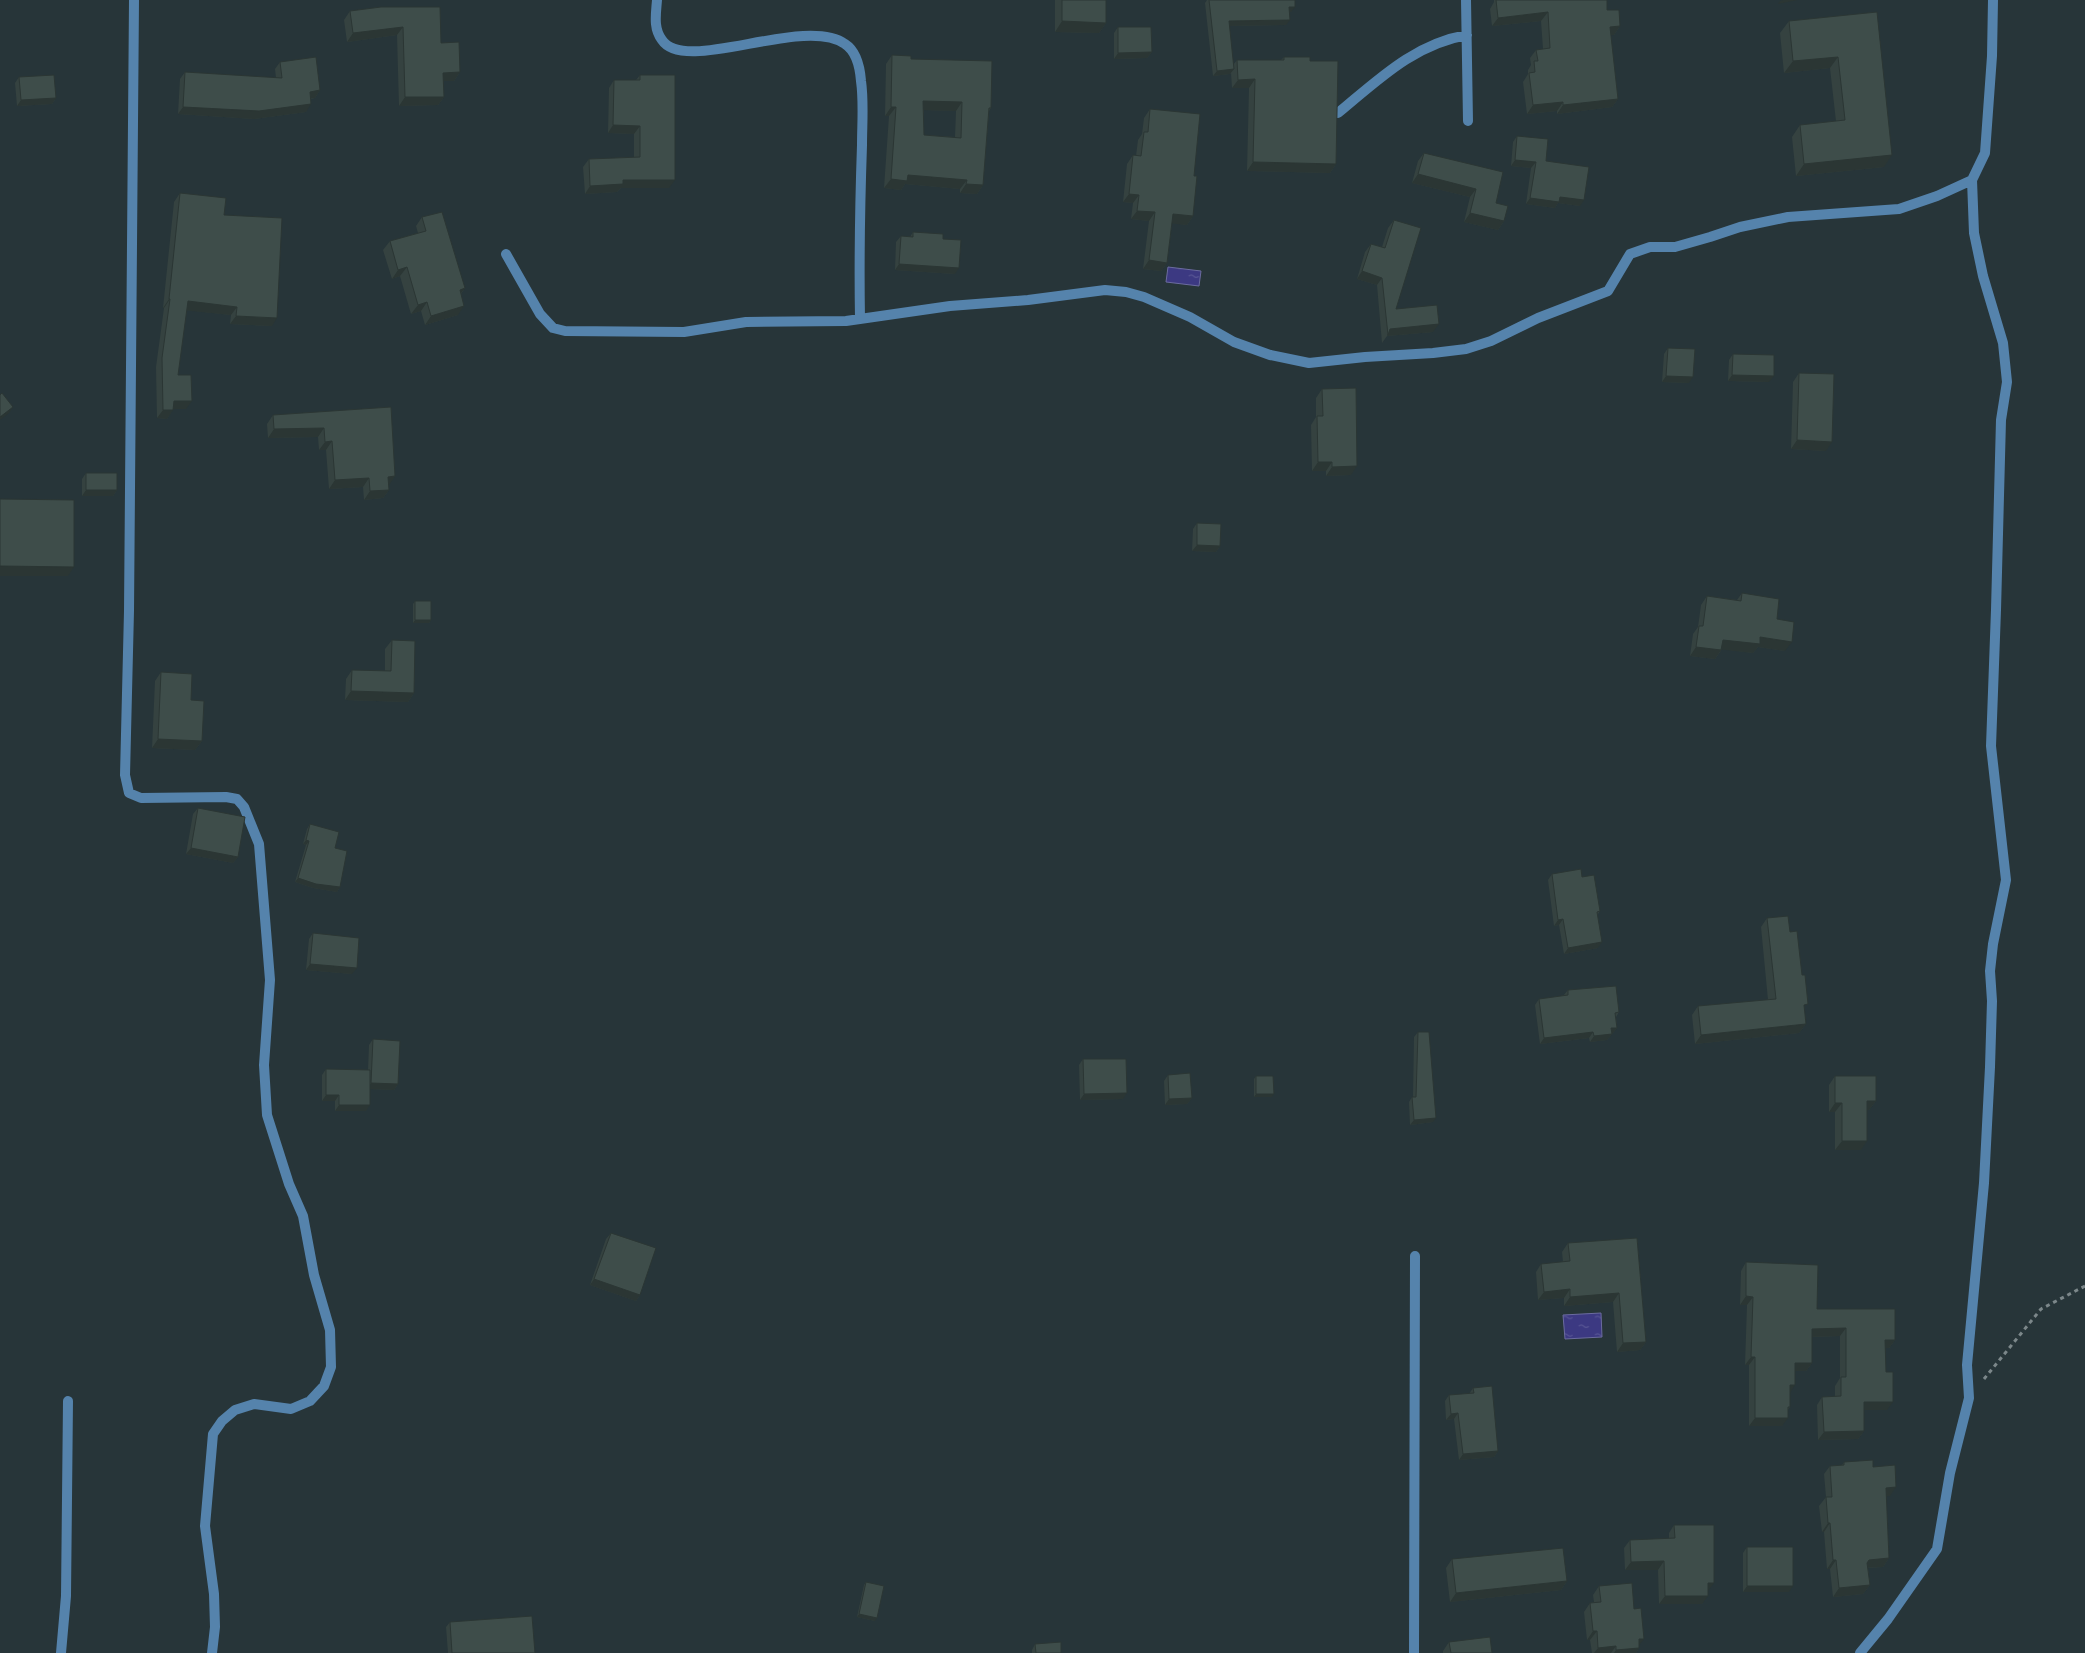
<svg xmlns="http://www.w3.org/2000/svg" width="2085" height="1653" viewBox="0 0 2085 1653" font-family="Lora,serif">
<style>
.water{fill:url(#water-ripples);stroke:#6b6b9f}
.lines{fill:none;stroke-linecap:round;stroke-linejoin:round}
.path{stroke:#7c878a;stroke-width:3;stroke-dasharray:4 4;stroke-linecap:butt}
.street{stroke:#5583ac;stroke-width:10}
.wall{fill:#354240;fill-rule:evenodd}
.shaded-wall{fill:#2b3634}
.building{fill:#3e4d4a;stroke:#2b3634;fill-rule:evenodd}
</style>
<defs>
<pattern id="water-ripples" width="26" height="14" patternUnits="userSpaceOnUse" patternTransform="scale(1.25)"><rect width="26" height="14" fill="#3c3982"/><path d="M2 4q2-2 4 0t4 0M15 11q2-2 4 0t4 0" fill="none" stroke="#575594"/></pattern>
</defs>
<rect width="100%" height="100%" fill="#273539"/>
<path class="water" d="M1168 267 1201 271 1199 286 1166 282Z
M1601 1313 1602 1337 1565 1339 1563 1315Z"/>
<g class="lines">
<path class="path" d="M1984 1379 2041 1309 2085 1286"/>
<path class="street" d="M134 0 129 611 125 775 129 793 141 798 226 797 237 799 244 807 259 844 270 980 264 1065 267 1115 289 1184 303 1216 314 1275 330 1330 331 1367 324 1386 310 1401 291 1409 254 1404 235 1410 222 1421 213 1434 205 1526 214 1594 215 1627 212 1653
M657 0C656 14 653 28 662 40 685 75 804 15 845 44 856 51 860 68 861 81 864 102 862 124 862 145 860 203 859 261 860 319
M1466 0 1468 121
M1338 113C1378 80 1414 44 1467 35
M506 254 540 314 553 328 565 331 684 332 746 322 846 321 950 306 1028 300 1105 290 1126 292 1144 297 1190 317 1234 342 1270 355 1309 363 1365 357 1433 353 1466 349 1491 341 1538 318 1608 291 1630 254 1650 247H1675L1710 237 1740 227 1788 217 1899 209 1937 196 1972 180
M61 1653 66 1596 68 1401
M1414 1653 1415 1256
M1860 1653 1888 1619 1937 1549 1950 1473 1969 1398 1967 1365 1984 1183 1990 1067 1992 1001 1990 971 1993 944 2006 880 1991 746 1996 610 2001 420 2007 382 2003 343 1983 276 1974 233 1972 180 1985 153 1992 56 1993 0"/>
</g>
<path class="wall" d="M1055 0H1106V23L1099 33 1055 32Z
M1207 0H1295L1291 12H1290L1286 25 1229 26 1233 65 1237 60H1281L1284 57 1310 61 1336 164 1330 173 1247 171 1249 88H1232L1231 73 1230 74 1213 76 1205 3Z
M1494 0H1607V10L1620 26 1614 35H1610L1618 99 1612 107 1557 114V111L1527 114 1523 82 1528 74V70L1531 65 1530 58 1536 50 1543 49 1541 21 1492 26 1490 9 1494 2Z
M381 7 441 43 460 72 454 81H443L444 97 438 105 399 106 397 35 347 42 344 20 350 11Z
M1877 12 1884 167 1796 176 1792 137 1800 125 1836 121 1830 68 1784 73 1780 33 1789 21Z
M1118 27 1152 52 1147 58 1114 59V33Z
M892 55 991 108 989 111 983 185 977 194 960 193V189L905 184 901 190 884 188 889 116H885L886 64ZM924 110 956 111 955 137 924 135Z
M280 62 320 90 315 98 311 99 306 112 254 119 178 114 180 79 185 72 276 78 275 69Z
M640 75 669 188H621L617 192 585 194 583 167 589 159 634 157V134L608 133 609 88 614 80H636Z
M19 77 56 98 52 104 17 106 15 83Z
M1150 109 1194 176 1193 216 1187 225 1172 223 1167 263 1161 271 1143 269 1149 221 1131 219 1133 203 1123 202 1127 164 1133 155 1136 156 1138 140 1142 134 1144 118Z
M1517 136 1546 161 1580 206 1558 203 1555 208 1526 204 1531 168 1511 166 1513 142Z
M1424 153 1496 203 1504 221 1498 230 1464 222 1470 197 1412 183 1418 161Z
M180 193 224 215 272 326 230 324 231 315 186 310 178 375 186 409H173L167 419 157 418 156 367 164 308H163L174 202Z
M422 217 465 288 461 294 458 315 425 325 421 311 411 314 400 276 392 279 383 250 390 241 418 233 416 226Z
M1394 220 1396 309 1433 332 1387 336 1382 343 1377 285 1357 279 1365 252 1371 244 1382 247 1388 228Z
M913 232 943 239 955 274 895 270 896 242 901 236 910 237Z
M1668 348 1689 383 1662 382 1664 354Z
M1733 354 1769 382 1728 381 1729 360Z
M1799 373 1826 451 1791 449 1793 382Z
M1322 389 1351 475 1326 476V471H1312L1311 425 1316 417V398Z
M391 407 395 476 388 485 389 490 383 498 364 500 363 487 329 489 326 450H319L318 437 268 438 267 424 273 415Z
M86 473 117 490 113 496H82V479Z
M1197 523 1220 546 1216 552 1192 551 1193 529Z
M1742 593 1777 619 1785 651 1758 647 1753 653 1722 649 1715 659 1690 656 1693 634 1698 627 1701 605 1707 596 1737 600Z
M415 601 431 620 429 623H413V604Z
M392 640 414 693 408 702 345 700 346 679 352 670 385 671V649Z
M161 672 191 700 202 741 195 750 152 748 155 681Z
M198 808 238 857 233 863 186 854 193 814Z
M310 824 335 848 340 887 337 892 313 888 295 882 306 845 303 844 307 829Z
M1552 874 1582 877 1600 911 1598 914V948L1564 954 1559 925 1554 926 1548 880Z
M1767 918 1790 932 1804 1010 1806 1024 1799 1033 1695 1044 1692 1015 1698 1006 1768 1000 1761 927Z
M313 933 352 974 306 970 309 939Z
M1568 990 1619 1012 1616 1017 1617 1028 1607 1040 1590 1042 1589 1038 1540 1044 1535 1005 1539 999 1563 996Z
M1418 1032 1433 1122 1410 1125 1409 1102 1412 1097H1413L1414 1037Z
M373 1039 398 1084 394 1090 370 1089 366 1111H335V1101H322V1075L326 1069 368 1070 369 1045Z
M1083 1059 1123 1099 1080 1100 1079 1065Z
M1168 1075 1192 1098 1187 1104 1165 1105 1164 1081Z
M1256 1076 1272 1097H1254V1079Z
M1835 1076 1876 1101 1869 1110H1867L1861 1150H1835V1112H1829V1085Z
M611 1233 640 1295 636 1301 590 1285 606 1239Z
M1637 1238 1646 1342 1640 1350 1617 1352 1613 1302 1564 1306V1298L1538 1300 1536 1272 1541 1264 1563 1262 1562 1252 1568 1243Z
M1746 1262 1817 1309 1895 1340 1889 1348H1885L1887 1410H1864V1431L1858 1439 1818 1440 1817 1405 1822 1397H1835V1386L1840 1378V1336L1812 1337V1363L1806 1371H1795L1790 1393V1407L1788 1410 1782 1426H1749V1365H1745L1747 1305H1740L1741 1271Z
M1473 1388 1498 1451 1494 1457 1459 1460 1454 1419 1446 1420 1445 1401 1449 1395 1469 1394Z
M1844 1462 1873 1467 1890 1496H1886L1889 1558 1883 1567 1868 1568 1870 1585 1863 1594 1833 1597 1830 1569H1827L1824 1532H1822L1819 1506 1826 1497 1824 1474 1830 1466 1842 1465Z
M1674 1525 1708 1591 1702 1604H1659L1658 1570H1625L1624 1548 1630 1540 1669 1539V1533Z
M1747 1547 1789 1592H1743V1553Z
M1452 1559 1567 1581 1561 1590 1450 1602 1446 1568Z
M866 1582 875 1621 857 1617 864 1585Z
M1599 1586 1634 1609 1639 1648 1636 1653H1592L1590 1640H1587L1584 1612 1590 1603 1594 1602 1593 1595Z
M450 1622 535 1653H448L446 1627Z
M1449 1642 1492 1653H1443V1651Z
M1035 1644 1061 1653H1032V1650Z"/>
<path class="shaded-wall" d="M1783 0H1798L1778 4 1780 1Z
M1289 7H1295L1291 12H1286Z
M1548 12 1541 21 1492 26 1498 18Z
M1290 20 1286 25 1225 26 1229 21Z
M1062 21 1106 23 1099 33 1055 32Z
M1620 26 1614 35 1603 36 1610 27Z
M403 27 397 35 347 42 353 33Z
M1152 52 1147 58 1114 59 1118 53Z
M1838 57 1830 68 1784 73 1793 61Z
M1234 69 1230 74 1213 76 1217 71Z
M460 72 454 81H437L443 73Z
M1255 79 1249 88H1232L1238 80Z
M320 90 315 98 304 99 310 92Z
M405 97H444L438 105 399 106Z
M56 98 52 104 17 106 21 100Z
M1618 99 1612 107 1557 114 1563 105Z
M923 101 962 102 956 111 917 110Z
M1563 102 1557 111 1527 114 1533 105Z
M311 104 306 112 254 119 178 114 183 107Z
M891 107H896L889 116H885Z
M613 125 640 126 634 134 608 133Z
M1892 155 1884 167 1796 176 1804 164Z
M1515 160 1536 162 1531 168 1511 166Z
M1253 162 1336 164 1330 173 1247 171Z
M1418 174 1476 189 1470 197 1412 183Z
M908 175 967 180 960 189 905 184 901 190 884 188 891 179Z
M623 180H675L669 188H621L617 192 585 194 590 186Z
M966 184 983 185 977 194 960 193Z
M1129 194 1139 195 1133 203 1123 202Z
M1560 197 1584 200 1580 206 1558 203 1555 208 1526 204 1530 198Z
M1137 211 1155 212 1149 221 1131 219Z
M1470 213 1504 221 1498 230 1464 222Z
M1173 214 1193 216 1187 225 1167 223Z
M1149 260 1167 263 1161 271 1143 269Z
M899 264 959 268 955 274 895 270Z
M407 267 400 276 392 279 398 270Z
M1362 271 1382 278 1377 285 1357 279Z
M465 288 458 297 460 290Z
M169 299H170L164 308H163Z
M188 301 237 307 231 315 182 310Z
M427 302 421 311 411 314 418 305Z
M464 306 458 315 425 325 431 316Z
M236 316 277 318 272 326 230 324Z
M1439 324 1433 332 1387 336 1390 329Z
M1732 375 1774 376 1769 382 1728 381Z
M1666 376 1693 377 1689 383 1662 382Z
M174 401H192L186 409H168Z
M13 407 9 413 0 420V417Z
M163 410H173L167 419 157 418Z
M324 428 318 437 268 438 274 429Z
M1797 440 1832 442 1826 451 1791 449Z
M332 441 326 450H319L325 442Z
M1318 462H1332L1326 471H1312Z
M1357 466 1351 475 1326 476 1332 467Z
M395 476 389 485 382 486 388 477Z
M369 478 363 487 329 489 335 480Z
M86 490H117L113 496H82Z
M389 490 383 498 364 500 370 491Z
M1197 545 1220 546 1216 552 1192 551Z
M0 566 74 567 68 576H0Z
M415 620H431L429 623H413Z
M1760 637 1792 642 1785 651 1758 647 1753 653 1717 649 1723 640Z
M1696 647 1721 650 1715 659 1690 656Z
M351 691 414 693 408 702 345 700Z
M158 739 202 741 195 750 152 748Z
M306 840 309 841 306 845 303 844Z
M191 848 238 857 233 863 186 854Z
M298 878 340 887 337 892 313 888 295 882Z
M1563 919 1559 925 1554 926 1558 920Z
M1602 942 1598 948 1564 954 1568 948Z
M310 964 357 968 352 974 306 970Z
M1806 1024 1799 1033 1695 1044 1701 1035Z
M1611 1028H1617L1607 1040 1590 1042 1594 1036Z
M1593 1032 1589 1038 1540 1044 1544 1038Z
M371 1083 398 1084 394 1090 367 1089Z
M1127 1093 1123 1099 1080 1100 1084 1094Z
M1256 1094H1274L1272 1097H1254Z
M326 1095H339L335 1101H322Z
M1192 1098 1187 1104 1165 1105 1169 1099Z
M1867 1101H1876L1869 1110H1861Z
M1835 1103H1842L1835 1112H1829Z
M339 1105H370L366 1111H335Z
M1436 1118 1433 1122 1410 1125 1414 1120Z
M1842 1141H1867L1861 1150H1835Z
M594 1279 640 1295 636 1301 590 1285Z
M1570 1289 1564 1298 1538 1300 1544 1292Z
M1619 1293 1613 1302 1564 1306 1570 1297Z
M1746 1296 1753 1297 1747 1305H1740Z
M1846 1328 1840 1336 1807 1337 1812 1329Z
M1885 1340H1895L1889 1348H1879Z
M1646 1342 1640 1350 1617 1352 1623 1343Z
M1751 1357H1755L1749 1365H1745Z
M1795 1363H1812L1806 1371H1790Z
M1790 1385H1795L1790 1393Z
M1864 1402H1893L1887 1410H1858Z
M1458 1413 1454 1419 1446 1420 1451 1414Z
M1755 1418H1788L1782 1426H1749Z
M1864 1431 1858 1439 1818 1440 1824 1432Z
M1498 1451 1494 1457 1459 1460 1463 1454Z
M1896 1487 1890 1496 1880 1497 1886 1488Z
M1828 1523H1830L1824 1532H1822Z
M1889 1558 1883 1567 1862 1568 1869 1560Z
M1833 1560H1836L1830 1569H1827Z
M1664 1561 1658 1570H1625L1631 1562Z
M1567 1581 1561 1590 1450 1602 1456 1593Z
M1708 1583H1714L1708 1591H1702Z
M1870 1585 1863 1594 1833 1597 1839 1588Z
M1747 1586H1793L1789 1592H1743Z
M1665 1596H1708L1702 1604H1659Z
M859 1614 877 1618 875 1621 857 1617Z
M1593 1631H1597L1590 1640H1587Z
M1639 1639H1644L1637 1648H1639L1636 1653H1614L1616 1650Z
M1616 1646 1611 1653H1594L1598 1648Z"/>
<path class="building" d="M1062 0H1106V23L1062 21Z
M1209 0H1295V7H1289L1290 20 1229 21 1234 69 1217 71Z
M1496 0H1607V10H1619L1620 26 1610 27 1618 99 1563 105V102L1533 105 1529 73 1535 72 1534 61H1538L1536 50 1550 48 1548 12 1498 18Z
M381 7H440L441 43 459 42 460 72 443 73 444 97H405L403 27 353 33 350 11Z
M1877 12 1892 155 1804 164 1800 125 1845 120 1838 57 1793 61 1789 21Z
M1118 27H1151L1152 52 1118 53Z
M892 55 911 56V59L992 61 991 108H989L983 185 966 184 967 180 908 175 907 181 891 179 896 107H891ZM923 101 962 102 961 138 924 135Z
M316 57 320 90 310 92 311 104 259 111 183 107 185 72 282 78 280 62Z
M1284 57H1310V61H1338L1336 164 1253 162 1255 79 1238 80 1237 60H1284Z
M54 75 56 98 21 100 19 77Z
M640 75H675V180H623V184L590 186 589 159 640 157V126L613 125 614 80H640Z
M1150 109 1200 114 1194 176H1197L1193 216 1173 214 1167 263 1149 260 1155 212 1137 211 1139 195 1129 194 1133 155 1141 156 1144 132H1148Z
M1517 136 1548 139 1546 161 1589 167 1584 200 1560 197 1559 202 1530 198 1536 162 1515 160Z
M1424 153 1503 172 1496 203 1508 206 1504 221 1470 213 1476 189 1418 174Z
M180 193 226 198 224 215 282 218 277 318 236 316 237 307 188 301 178 375H191L192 401H174L173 410H163L162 358 170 299H169Z
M442 212 465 288 460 290 464 306 431 316 427 302 418 305 407 267 398 270 390 241 426 231 422 217Z
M1394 220 1421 228 1396 309 1437 305 1439 324 1390 329 1388 335 1382 278 1362 271 1371 244 1385 248Z
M913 232 943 234V239L961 240 959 268 899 264 901 236 913 237Z
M1668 348 1695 349 1693 377 1666 376Z
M1733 354 1774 355V376L1732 375Z
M1799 373 1834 374 1832 442 1797 440Z
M1356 388 1357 466 1332 467V462H1318L1317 416H1323L1322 389Z
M2 393 13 407 0 417V395Z
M391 407 395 476 388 477 389 490 370 491 369 478 335 480 332 441 325 442 324 428 274 429 273 415Z
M86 473H117V490H86Z
M0 499 74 500V567L0 566Z
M1197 523 1221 524 1220 546 1197 545Z
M1742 593 1779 599 1777 619 1794 622 1792 642 1760 637V644L1723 640 1721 650 1696 647 1699 626H1703L1707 596 1741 601Z
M415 601H431V620H415Z
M392 640 415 641 414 693 351 691 352 670 391 671Z
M161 672 192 674 191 700 204 701 202 741 158 739Z
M198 808 245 817 238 857 191 848Z
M310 824 339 832 335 848 347 851 340 887 316 884 298 878 309 841 306 840Z
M1581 869 1582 877 1594 875 1600 911 1597 912 1602 942 1568 948 1563 919 1558 920 1552 874Z
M1788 916 1790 932 1797 931 1802 975H1805L1808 1004 1804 1005 1806 1024 1701 1035 1698 1006 1776 999 1767 918Z
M313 933 359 938 357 968 310 964Z
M1616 986 1619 1012 1615 1013 1617 1028H1611L1612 1034 1594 1036 1593 1032 1544 1038 1539 999 1568 995V990Z
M1418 1032H1429L1436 1118 1414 1120 1412 1097H1416Z
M373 1039 400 1041 398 1084 371 1083Z
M1083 1059H1126L1127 1093 1084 1094Z
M326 1069 370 1070V1105H339V1095H326Z
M1190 1073 1192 1098 1169 1099 1168 1075Z
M1256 1076H1273L1274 1094H1256Z
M1835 1076H1876V1101H1867V1141H1842V1103H1835Z
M611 1233 656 1248 640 1295 594 1279Z
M1637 1238 1646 1342 1623 1343 1619 1293 1570 1297V1289L1544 1292 1541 1264 1570 1261 1568 1243Z
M1746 1262 1818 1265 1817 1309H1895V1340H1885L1886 1372H1893V1402H1864V1431L1824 1432 1822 1397 1841 1396V1377H1846V1328L1812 1329V1363H1795V1385H1790V1407H1788V1418H1755V1357H1751L1753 1297 1746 1296Z
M1492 1386 1498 1451 1463 1454 1458 1413 1451 1414 1449 1395 1474 1393 1473 1388Z
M1873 1460V1467L1895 1465 1896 1487 1886 1488 1889 1558 1869 1560 1867 1563 1870 1585 1839 1588 1836 1560H1833L1830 1523H1828L1826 1497H1832L1830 1466 1844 1465V1462Z
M1674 1525H1714V1583H1708V1596H1665L1664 1561 1631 1562 1630 1540 1675 1538Z
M1747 1547H1793V1586H1747Z
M1563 1548 1567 1581 1456 1593 1452 1559Z
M866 1582 884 1586 877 1618 859 1614Z
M1632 1583 1634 1609 1641 1608 1644 1639H1639V1648L1616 1650V1646L1598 1648 1597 1631H1593L1590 1603 1601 1602 1599 1586Z
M532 1616 535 1653H452L450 1622Z
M1490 1637 1492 1653H1451L1449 1642Z
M1061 1642V1653H1036L1035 1644Z"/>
</svg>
